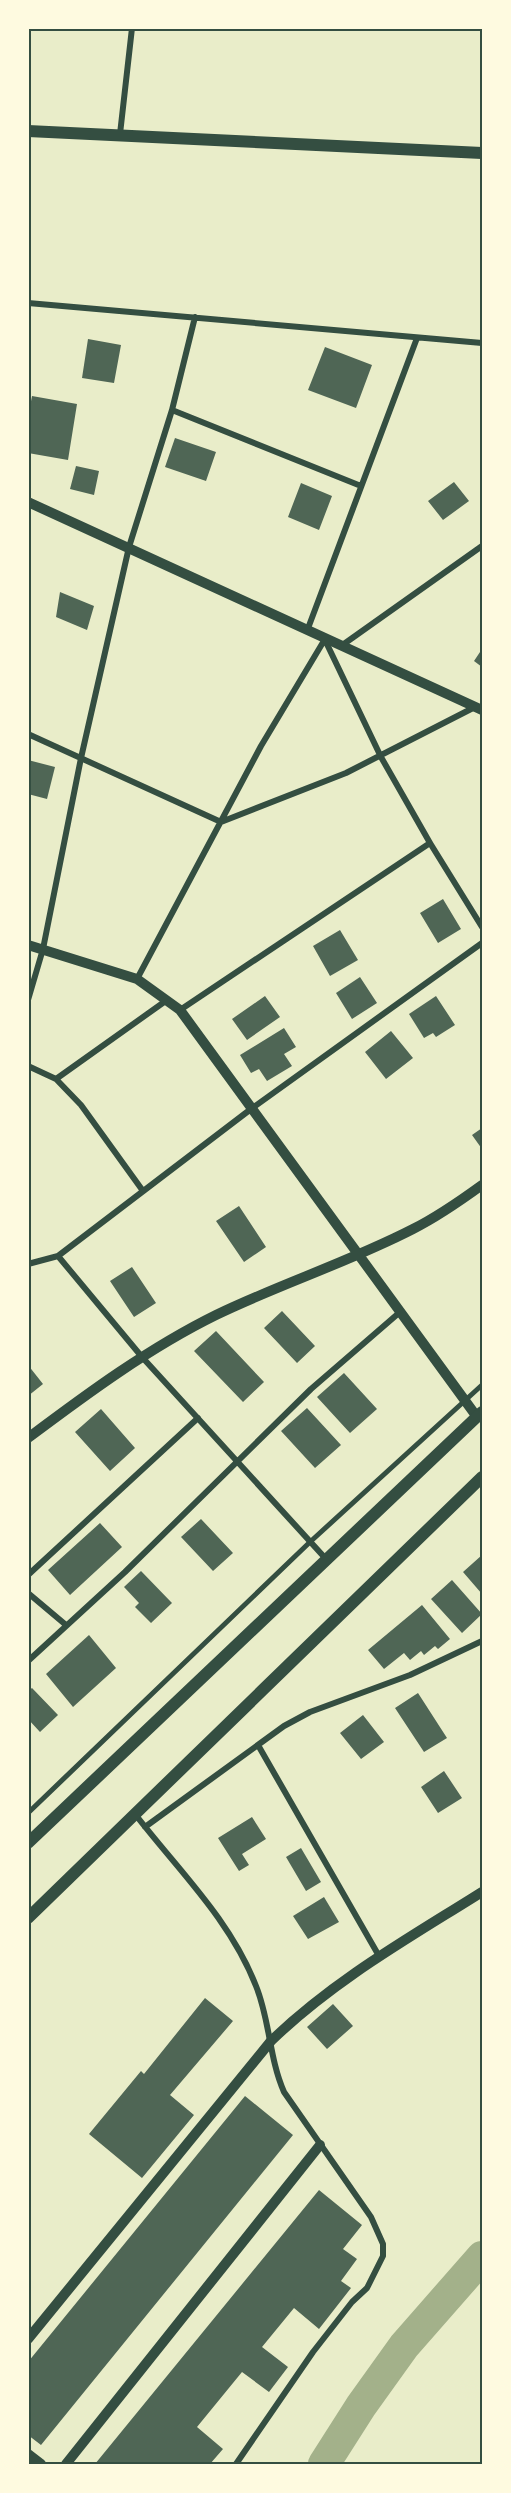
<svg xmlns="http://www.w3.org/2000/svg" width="511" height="2493" viewBox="0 0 511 2493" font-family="'IBM Plex Serif',serif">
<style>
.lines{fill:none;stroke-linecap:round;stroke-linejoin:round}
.river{stroke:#a3b18a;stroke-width:32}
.building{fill:#4f6655}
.pedestrian{stroke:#344e41;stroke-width:5}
.minor{stroke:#344e41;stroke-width:6}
.tertiary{stroke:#344e41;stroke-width:10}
.secondary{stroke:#344e41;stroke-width:12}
.neatline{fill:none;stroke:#344e41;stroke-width:2}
</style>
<rect width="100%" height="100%" fill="#e9edc9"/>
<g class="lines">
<path class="river" d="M324 2464 361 2406 404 2346 482 2257"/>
</g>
<path class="building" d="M88 339 121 345 114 383 82 378Z
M325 347 372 365 356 408 308 390Z
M32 396 77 404 68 460 28 453V417Z
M175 438 216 452 206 481 165 467Z
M76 466 99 471 94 495 70 489Z
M454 482 469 501 443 520 428 501Z
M301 483 332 496 319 530 288 517Z
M60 592 94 606 87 630 56 617Z
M482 649V667L474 661Z
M28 760 55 767 47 799 28 794Z
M443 899 461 929 438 943 420 913Z
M340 930 358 960 330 976 313 946Z
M360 977 377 1003 352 1019 336 993Z
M265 996 280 1017 247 1040 232 1019Z
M436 996 455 1025 436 1037 433 1033 424 1038 409 1014Z
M284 1028 296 1047 284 1054 292 1066 267 1081 259 1069 251 1073 240 1055Z
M391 1031 413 1058 386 1079 365 1052Z
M482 1128V1149L472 1135Z
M239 1206 266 1247 244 1262 216 1221Z
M132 1267 156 1303 134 1317 110 1281Z
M282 1311 315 1346 297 1363 264 1328Z
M216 1331 264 1382 243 1402 194 1351Z
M28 1365 43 1384 28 1396Z
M344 1373 377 1409 350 1433 317 1397Z
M307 1408 341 1445 315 1468 281 1431Z
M101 1409 135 1448 110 1471 75 1432Z
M201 1519 233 1553 213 1571 181 1537Z
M100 1523 122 1547 70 1595 48 1570Z
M482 1555V1594L463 1572Z
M141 1571 172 1603 151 1623 135 1607 139 1603 124 1587Z
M452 1580 482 1614 462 1633 431 1599Z
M422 1605 450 1639 438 1649 435 1646 424 1655 421 1651 410 1660 404 1653 384 1669 368 1650Z
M89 1635 116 1668 73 1707 46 1674Z
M32 1688 58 1715 40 1732 28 1719V1691Z
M418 1693 447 1738 424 1752 395 1708Z
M363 1715 384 1742 361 1759 340 1733Z
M444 1771 462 1798 438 1813 421 1787Z
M252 1817 266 1839 242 1854 249 1865 239 1871 218 1838Z
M301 1848 321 1882 306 1891 286 1857Z
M324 1897 339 1922 308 1939 293 1916Z
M205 1998 233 2021 170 2095 194 2115 142 2178 89 2134 141 2071 144 2074Z
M333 2004 353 2026 327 2049 307 2027Z
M245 2096 293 2135 41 2445 28 2435V2362Z
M319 2190 362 2225 343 2249 357 2259 341 2281 351 2288 319 2329 294 2308 262 2347 288 2367 269 2392 242 2372 197 2427 223 2449 210 2464H95Z"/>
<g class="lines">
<path class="pedestrian" d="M28 1813 310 1542 482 1385"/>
<path class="minor" d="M120 134 132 28
M28 303 482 343
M172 410 361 486
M307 631 417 338
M325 640 381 757 430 843 482 927
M341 646 482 546
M28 734 221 822 346 773 475 707
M137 979 261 746 325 639
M28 1000 43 949 81 758 129 547 172 410 195 317
M180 1010 430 843
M28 1066 56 1079 81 1105 143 1191
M56 1079 167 1000
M58 1256 142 1357 326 1559
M28 1264 58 1256 251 1109 482 943
M28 1575 198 1418
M28 1593 66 1625
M28 1661 125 1572 311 1389 400 1312
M258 1745 379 1956
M135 1814C178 1870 230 1919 256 1986 270 2020 269 2058 284 2092L371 2217 383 2244V2256L367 2288 352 2302 313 2352 236 2464
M145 1827 284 1726 310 1712 410 1675 482 1641"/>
<path class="tertiary" d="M28 502 482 710
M28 945 137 979 180 1010 477 1417
M28 1438C88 1393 149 1348 216 1315 280 1284 349 1262 413 1229 437 1217 460 1201 482 1185
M28 2339 271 2041C334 1980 409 1938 482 1892
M28 2454 41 2464
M66 2464 320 2145"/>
<path class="secondary" d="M28 131 482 153
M28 1843 482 1412
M28 1918 482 1477"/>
</g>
<rect width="511" height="2493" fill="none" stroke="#fefae0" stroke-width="60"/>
<rect x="30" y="30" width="451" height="2433" class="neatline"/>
</svg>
